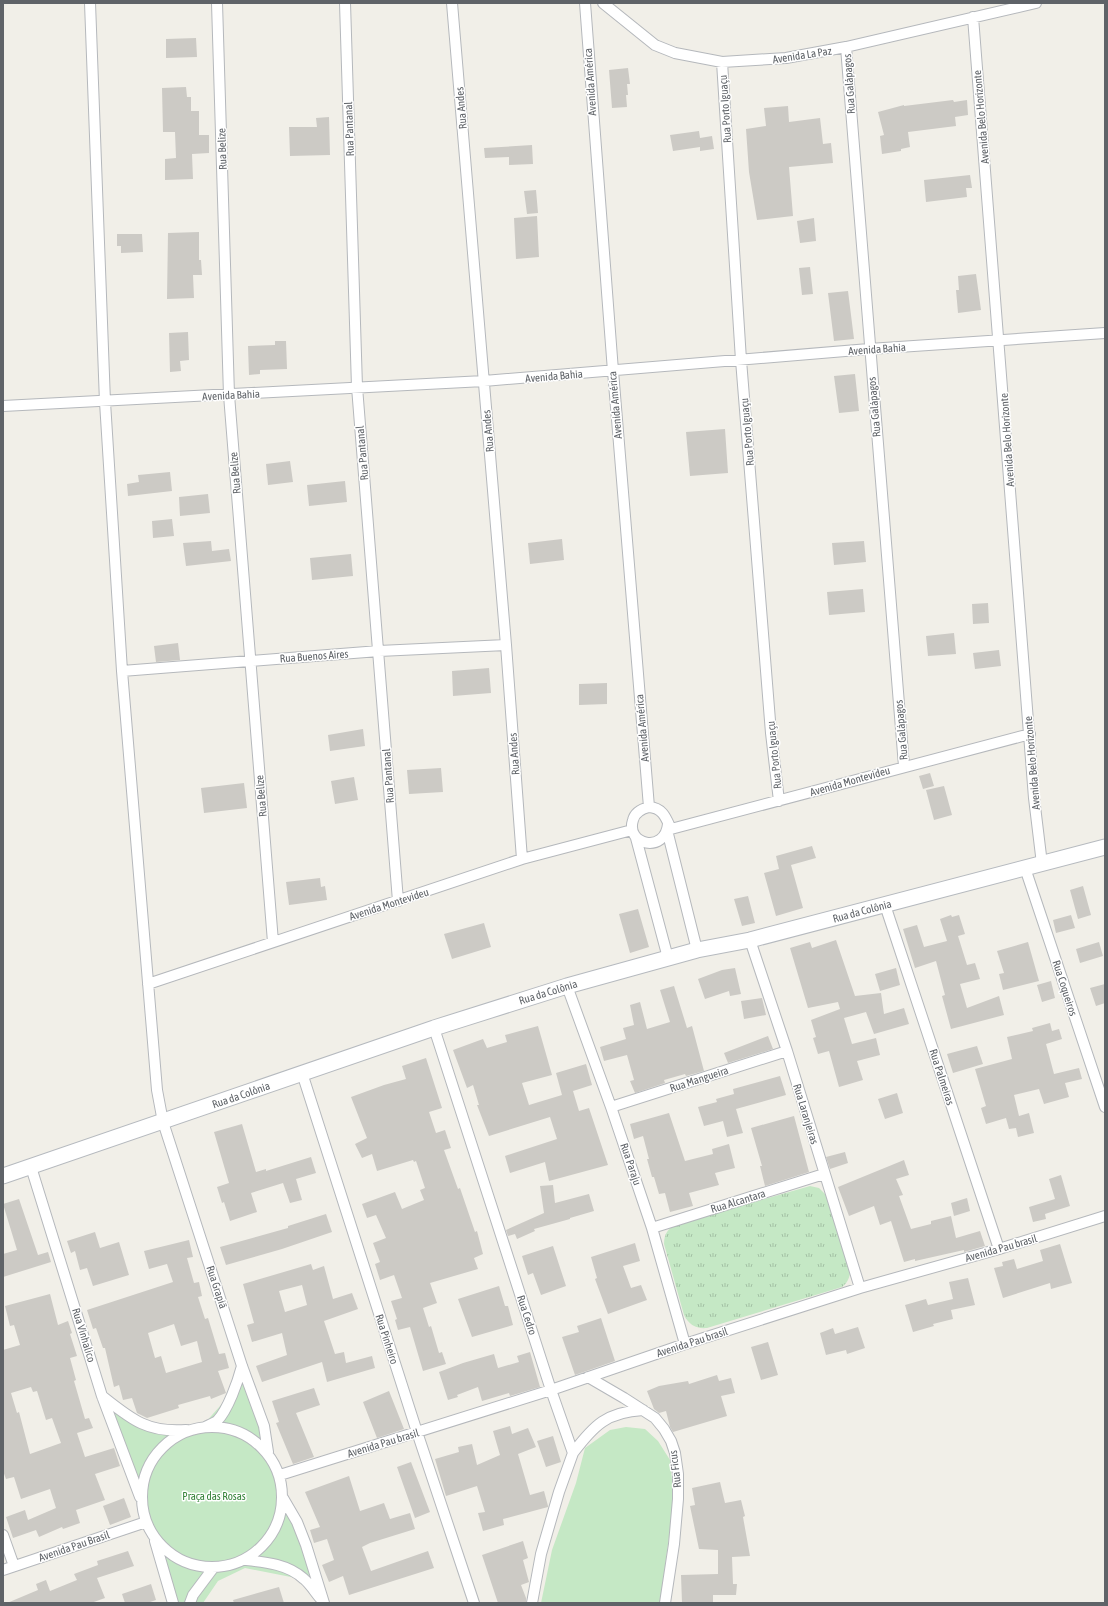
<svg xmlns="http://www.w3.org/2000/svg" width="1108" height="1606" viewBox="0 0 1108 1606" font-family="'Asap Condensed',sans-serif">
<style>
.grass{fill:url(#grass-tufts)}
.park{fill:#c5e8c5}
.building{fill:#cccac5;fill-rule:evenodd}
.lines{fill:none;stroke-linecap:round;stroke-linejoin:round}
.minor-casing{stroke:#b5b8bc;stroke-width:12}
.secondary-casing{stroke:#b6babf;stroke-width:17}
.minor{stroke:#fff;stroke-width:10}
.secondary{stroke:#fff;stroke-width:15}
.labels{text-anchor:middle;stroke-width:3;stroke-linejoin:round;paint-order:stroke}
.street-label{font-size:11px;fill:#5f6368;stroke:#fff}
.park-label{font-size:11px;fill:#348238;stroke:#fff}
</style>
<defs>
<pattern id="grass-tufts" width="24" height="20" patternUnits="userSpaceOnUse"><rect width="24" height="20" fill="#c5e8c5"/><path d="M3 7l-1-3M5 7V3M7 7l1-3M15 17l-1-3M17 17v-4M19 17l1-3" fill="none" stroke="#a3c0a4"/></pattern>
</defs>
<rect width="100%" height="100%" fill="#f1efe8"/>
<path class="grass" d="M810 1186 819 1188 826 1195 850 1273C849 1279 847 1283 842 1287L707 1328C696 1329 689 1325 684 1315L664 1244C664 1234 668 1228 677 1224Z"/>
<path class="park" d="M245 1378 311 1575 296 1578 245 1568 218 1581 203 1603H176L108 1407 139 1421 174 1429 204 1424Z
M626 1427 645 1429 658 1441 670 1460 674 1500 660 1603H541L552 1550 576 1483 585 1448 610 1430Z"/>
<path class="building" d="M196 38 197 57 166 58V39Z
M628 68 630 84H627L628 95H626L627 107 612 108 609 70Z
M186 87 187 97H191V111H199V135H209V153L192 154 193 179 165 180V159L176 158 175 132H163L162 88Z
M953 100 954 102 967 100 968 115 955 117 956 126 908 132 910 147 901 149V151L882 154 880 136 884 135 878 112 904 105V106Z
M788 106 789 122 820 118 823 144 831 143 833 163 789 167 793 216 757 220 749 172 746 129 766 126 764 108Z
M329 117 330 155 290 156 289 127H317L316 118Z
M699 131 700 138 712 136 714 149 700 151V147L673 151 670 135Z
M532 145 533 164 509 165V157L485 158 484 148Z
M970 175 972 188H966L967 197 926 202 924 180Z
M536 190 538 213 527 214 524 191Z
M537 216 539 257 516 259 514 218Z
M814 218 816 241 800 243 797 221Z
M199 232V260H201L202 275H193L194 298 167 299 168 233Z
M117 234H142L143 252 121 253V246H117Z
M810 267 813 294 802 295 799 268Z
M976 274 981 310 958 313 956 290H959L958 276Z
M848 291 854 339 834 341 828 293Z
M188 332 189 360 180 361 181 371 170 372 169 333Z
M275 341H286L287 369 260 370V374L249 375 248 346 275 345Z
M855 374 859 411 839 413 834 376Z
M725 429 728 473 690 476 686 432Z
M290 461 293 482 268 485 266 464Z
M170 472 172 491 128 496 127 484 139 482 138 475Z
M345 481 347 502 309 506 307 485Z
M208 494 210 513 180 516 179 497Z
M172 519 174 536 153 538 152 521Z
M562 539 564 560 530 564 528 543Z
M211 541 212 551 229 549 231 561 186 566 183 543Z
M864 541 866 562 834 565 832 543Z
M351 554 353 576 312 580 310 558Z
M863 589 865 612 829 615 827 592Z
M988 603 989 623 973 624 972 604Z
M954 633 956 654 928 656 926 636Z
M178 643 180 660 156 662 154 646Z
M999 650 1001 666 975 669 973 653Z
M489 668 491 693 453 696 452 671Z
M607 683V704L579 705V684Z
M363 729 365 746 330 751 328 735Z
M441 768 443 792 409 794 407 770Z
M930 773 934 786 923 789 919 776Z
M354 777 358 800 335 804 331 781Z
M244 783 247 808 204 813 201 788Z
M944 786 952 815 934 820 926 790Z
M812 846 816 858 791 865 803 908 776 916 764 873 779 869 776 856Z
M320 878 321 887 325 886 327 900 289 905 286 882Z
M1083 886 1091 915 1078 919 1070 890Z
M748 896 755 923 742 926 734 899Z
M638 909 649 947 630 953 619 914Z
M951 915 952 917 959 915 965 934 958 936 967 965 975 963 980 979 960 984 967 1008 999 996 1004 1015 951 1029 942 996 945 995 936 961 915 968 903 929 917 925 924 947 947 941 940 919Z
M1071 915 1075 928 1056 933 1053 920Z
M484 923 491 947 452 959 444 934Z
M836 940 855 996 881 993 884 1014 904 1008 909 1024 874 1034 866 1012 844 1018 852 1044 876 1038 880 1055 857 1061 863 1080 839 1087 829 1051 818 1054 813 1038 816 1037 811 1020 840 1009 838 1002 808 1008 790 948 810 942 812 948Z
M1028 942 1039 981 1003 990 999 974 1004 973 997 951Z
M1099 942 1103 956 1080 963 1076 949Z
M735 968 741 994 730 996 729 991 705 999 698 979 722 970Z
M896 968 900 985 880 991 875 974Z
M1051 981 1055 998 1042 1002 1037 985Z
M1105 984V1003L1096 1006 1090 988Z
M674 986 687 1028 692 1026 704 1071 686 1076 685 1074 664 1080 665 1083 635 1093 630 1081 634 1080 627 1055 604 1061 600 1047 626 1039 623 1028 634 1025 630 1005 640 1002 647 1029 670 1022 660 990Z
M762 998 766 1015 744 1019 741 1001Z
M1050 1023 1052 1031 1059 1029 1062 1039 1046 1044 1054 1074 1079 1068 1082 1079 1065 1083 1069 1097 1044 1104 1039 1089 1014 1095 1019 1116 1029 1113 1034 1133 1018 1137 1016 1128 1009 1129 1006 1118 986 1124 981 1108 986 1106 975 1069 1012 1059 1007 1037 1033 1031 1032 1028Z
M538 1026 552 1075 522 1083 529 1105 562 1095 556 1073 586 1064 592 1085 573 1091 579 1111 589 1108 608 1165 549 1181 545 1162 510 1173 505 1156 557 1139 550 1117 489 1136 477 1105H479L473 1085 467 1088 453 1050 483 1039 487 1048 507 1042 505 1035Z
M768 1036 773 1049 728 1063 724 1053Z
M977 1046 983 1064 953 1073 947 1054Z
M426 1058 442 1108 429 1112 436 1133 445 1130 451 1148 444 1150 458 1189 460 1188 475 1232 477 1231 483 1254 474 1258 478 1269 430 1283 437 1303 423 1308 429 1327 431 1326 439 1353 442 1352 446 1364 423 1371 410 1327 398 1330 395 1320 397 1319 391 1301 402 1298 394 1275 380 1280 375 1264 380 1262 373 1243 386 1238 376 1215 367 1218 362 1204 395 1192 402 1209 424 1200 420 1190 425 1188 416 1161 414 1162 413 1160 377 1171 372 1154 362 1158 355 1144 367 1138 351 1097 384 1085 406 1079 402 1066Z
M780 1076 786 1095 736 1109 743 1133 727 1137 723 1121 704 1126 698 1107 717 1102 716 1099 734 1094 733 1089Z
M897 1093 903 1113 885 1119 878 1099Z
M669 1113 685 1161 713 1154 712 1149 729 1144 735 1168 715 1173 719 1185 689 1193 693 1206 670 1212 665 1193 659 1194 654 1177H652L647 1159H649L643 1136 634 1139 630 1124Z
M794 1116 809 1172 765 1186 760 1166H762L751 1128Z
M242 1124 256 1172 266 1169V1171L311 1157 316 1173 296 1179 302 1200 290 1203 283 1183 251 1193 257 1212 230 1221 224 1202 222 1203 217 1187 229 1183 214 1132Z
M845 1152 848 1163 830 1169 826 1157Z
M904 1160 909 1175 896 1179 903 1195 899 1196 911 1229 931 1224V1221L951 1216 956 1238 980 1231 985 1246 964 1252V1250L915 1261V1259L904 1262 891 1221 880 1225 874 1206 849 1216 838 1187Z
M1061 1175 1070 1206 1045 1214 1046 1219 1033 1222 1029 1207 1055 1199 1049 1179Z
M553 1185 555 1203 589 1194 594 1211 570 1218V1219L534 1229 535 1231 517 1239 515 1234 508 1236 506 1230 544 1213 540 1186Z
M967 1198 970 1211 954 1216 951 1203Z
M19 1199 38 1255 48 1252 51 1262 3 1277V1254L17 1250 3 1204Z
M326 1214 332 1232 282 1249 226 1265 220 1247 288 1228V1226Z
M95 1232 100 1248 119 1242 129 1275 93 1286 87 1268 80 1270 75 1251 71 1253 67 1241Z
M189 1240 193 1257 187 1258 194 1283 199 1282 202 1296 198 1297 205 1319 208 1318 219 1354 225 1353 229 1368 218 1371 226 1393 211 1399 210 1396 178 1405 179 1408 147 1418 137 1413 132 1398 123 1400 119 1385 114 1387 105 1348H103L96 1328 93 1329 87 1310 173 1282 167 1264 149 1269 144 1251ZM174 1324 181 1346 197 1341 202 1362 166 1373 161 1356 155 1358 148 1333Z
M635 1243 640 1261 623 1266 631 1288 641 1285 647 1300 608 1314 595 1279 597 1278 591 1257Z
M1060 1244 1072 1283 1051 1289 1050 1283 1003 1298 994 1268 1003 1266 1002 1262 1014 1259 1017 1269 1043 1261 1040 1250Z
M553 1246 566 1286 541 1295 533 1273 528 1275 522 1256Z
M311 1264 313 1270 324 1266 333 1299 352 1293 358 1309 324 1321 335 1354 344 1352 346 1363 372 1356 375 1368 327 1382 322 1362 262 1382 256 1366 287 1355 282 1333 252 1342 247 1325 254 1323 243 1284ZM302 1285 307 1305 285 1312 279 1291Z
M968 1278 975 1305 951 1310 953 1319 933 1324 934 1326 913 1332 905 1305 926 1299 928 1305 953 1299 949 1282Z
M499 1286 505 1306H508L513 1325 472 1337 458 1299Z
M50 1294 58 1325 68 1321 72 1333 70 1334 77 1356 70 1358 76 1380 74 1381 85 1419 89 1418 93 1428 77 1433 85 1457 114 1448 120 1466 95 1474 105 1500 76 1510 80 1523 63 1529 62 1527 39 1537 36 1530 13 1538 6 1517 25 1510 28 1520 56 1508 50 1489 21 1499 14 1477 6 1479 3 1471V1350L20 1345 14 1325 10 1326 5 1306ZM31 1387 33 1392 37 1391 46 1420 52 1418 61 1443 30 1454 19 1412 17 1413 11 1393Z
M601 1318 615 1361 575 1375 562 1337 579 1332 577 1326Z
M858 1327 865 1348 847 1354 846 1350 826 1355 820 1333 833 1328 835 1334Z
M768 1342 778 1375 761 1380 751 1347Z
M530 1352 540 1387 510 1396 509 1393 482 1401 478 1387 457 1395 458 1397 448 1400 439 1372 463 1363 494 1354 498 1368 519 1362 517 1356Z
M717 1375 719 1381 731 1378 735 1393 721 1396 727 1416 673 1432 670 1427 666 1411 659 1413 654 1409 647 1391 659 1386 688 1381 689 1384Z
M314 1388 320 1405 296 1413 314 1457 293 1464 276 1423 279 1422 272 1401Z
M389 1391 404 1429 377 1438 363 1402Z
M510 1426 512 1434 528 1428 536 1447 518 1454 530 1495 544 1491 548 1506V1507L503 1519 504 1525 483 1531 478 1513 485 1512 477 1486 446 1496 435 1459 459 1452 458 1447 472 1444 477 1465 500 1455 493 1431Z
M553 1436 561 1462 546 1467 537 1441Z
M411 1462 430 1512 415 1518 397 1467Z
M349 1476 360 1511 384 1503 390 1519 410 1513 415 1529 370 1543 362 1547 371 1571 428 1551 434 1568 349 1595 343 1576 329 1582 322 1565 334 1560 327 1539 314 1543 310 1530 320 1527 305 1492Z
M720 1482 725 1503 741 1500 745 1516 743 1517 750 1556 732 1557 733 1584H737L736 1595H713V1603H682L681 1575 718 1574V1550L699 1549 690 1506 695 1505 692 1488Z
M124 1498 131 1517 110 1525 103 1506Z
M523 1541 528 1558 523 1560 529 1582 521 1585 526 1598V1603H498L482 1555Z
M128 1551 134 1566 97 1578 105 1598 91 1603H7L38 1590 36 1584 46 1580 50 1591 77 1580 74 1574 98 1565 97 1561Z
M151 1584 156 1600 147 1603H125L122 1594Z
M279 1587 284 1603H234L233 1600Z"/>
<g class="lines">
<defs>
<path id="minor" d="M90 3 105 402 122 671 157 1090 163 1122 242 1366 264 1426 268 1452
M217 3 229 395 273 942
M345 3 357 387 398 901
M452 3 506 645 522 859
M585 3 613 371 649 807
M603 3 655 45 675 53 722 62 786 58 846 47 1036 3
M973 17 1034 798 1042 864
M846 47 904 766
M722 62 741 360 771 733 779 801
M3 406 484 381 869 349 1105 333
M122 671 379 651 506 645
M649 807C663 808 666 818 671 829L668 824C665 854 625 845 633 820 635 812 641 809 649 807Z
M671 829 1030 734
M667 830 697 950
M636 838 668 958
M1025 868 1105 1107
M885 905 999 1249
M750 940 787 1051 860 1288
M148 984 522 859 632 830
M567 986 611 1107 652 1228 685 1344
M434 1028 551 1390 573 1453 559 1492 541 1554 532 1603
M302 1073 417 1432 474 1603
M611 1107 787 1051
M31 1167 102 1396 140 1497
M652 1228 824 1174
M588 1377 624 1398 655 1418 664 1429 671 1441 675 1453 678 1474V1499L674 1544 665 1603
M102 1396C131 1419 147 1433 186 1430
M142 1497a70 70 0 1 1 140 0a70 70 0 1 1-140 0Z
M205 1427C209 1425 214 1423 217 1421 228 1410 238 1381 242 1366
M573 1453C594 1425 607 1412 643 1410
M280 1475 551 1390 685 1344 860 1288 999 1249 1105 1216
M283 1498 297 1522 306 1545 324 1603
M3 1535 14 1566
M155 1541 173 1603
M245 1560C265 1562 288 1564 304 1579 310 1584 315 1592 320 1598
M3 1570 146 1522
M190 1603 193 1595 214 1567"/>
<path id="secondary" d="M3 1176 434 1028 567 986 697 950 750 940 1105 847"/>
</defs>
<use href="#minor" class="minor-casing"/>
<use href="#secondary" class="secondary-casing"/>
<use href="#minor" class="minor"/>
<use href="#secondary" class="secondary"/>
</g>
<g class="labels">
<g class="street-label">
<text transform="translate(802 55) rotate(-9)" y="4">Avenida La Paz</text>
<text transform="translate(590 82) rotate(-94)" y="4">Avenida América</text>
<text transform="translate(849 84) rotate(-94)" y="4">Rua Galápagos</text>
<text transform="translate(461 108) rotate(-95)" y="4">Rua Andes</text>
<text transform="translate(725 109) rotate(-94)" y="4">Rua Porto Iguaçu</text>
<text transform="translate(981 117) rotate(-95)" y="4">Avenida Belo Horizonte</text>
<text transform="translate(349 129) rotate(-92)" y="4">Rua Pantanal</text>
<text transform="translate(222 149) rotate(-92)" y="4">Rua Belize</text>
<text transform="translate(877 349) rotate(-4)" y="4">Avenida Bahia</text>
<text transform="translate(554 376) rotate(-5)" y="4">Avenida Bahia</text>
<text transform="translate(231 395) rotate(-3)" y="4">Avenida Bahia</text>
<text transform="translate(615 405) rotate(-95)" y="4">Avenida América</text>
<text transform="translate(874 407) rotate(-95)" y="4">Rua Galápagos</text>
<text transform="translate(488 431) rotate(-95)" y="4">Rua Andes</text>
<text transform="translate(747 432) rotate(-95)" y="4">Rua Porto Iguaçu</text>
<text transform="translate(1007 440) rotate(-94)" y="4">Avenida Belo Horizonte</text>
<text transform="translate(362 453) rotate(-95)" y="4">Rua Pantanal</text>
<text transform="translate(235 473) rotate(-95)" y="4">Rua Belize</text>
<text transform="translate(314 656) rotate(-4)" y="4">Rua Buenos Aires</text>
<text transform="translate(642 728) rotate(-95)" y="4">Avenida América</text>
<text transform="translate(901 730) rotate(-95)" y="4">Rua Galápagos</text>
<text transform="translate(514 754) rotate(-94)" y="4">Rua Andes</text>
<text transform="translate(774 755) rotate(-96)" y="4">Rua Porto Iguaçu</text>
<text transform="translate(1032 763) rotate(-95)" y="4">Avenida Belo Horizonte</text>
<text transform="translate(388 776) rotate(-94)" y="4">Rua Pantanal</text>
<text transform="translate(850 781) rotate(-16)" y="4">Avenida Montevideu</text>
<text transform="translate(261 796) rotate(-95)" y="4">Rua Belize</text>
<text transform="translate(389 904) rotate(-18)" y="4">Avenida Montevideu</text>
<text transform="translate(862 911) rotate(-15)" y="4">Rua da Colônia</text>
<text transform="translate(1065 988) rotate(72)" y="4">Rua Coqueiros</text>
<text transform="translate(548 992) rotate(-17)" y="4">Rua da Colônia</text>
<text transform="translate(942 1077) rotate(72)" y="4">Rua Palmeiras</text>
<text transform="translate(699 1079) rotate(-18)" y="4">Rua Mangueira</text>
<text transform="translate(241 1095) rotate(-19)" y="4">Rua da Colônia</text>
<text transform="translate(806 1114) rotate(73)" y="4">Rua Laranjeiras</text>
<text transform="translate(631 1164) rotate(71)" y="4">Rua Paraju</text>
<text transform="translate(738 1201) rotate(-17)" y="4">Rua Alcantara</text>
<text transform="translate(1001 1248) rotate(-16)" y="4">Avenida Pau brasil</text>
<text transform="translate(217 1287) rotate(72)" y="4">Rua Grapiã</text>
<text transform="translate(527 1315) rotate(72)" y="4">Rua Cedro</text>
<text transform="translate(84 1335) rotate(73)" y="4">Rua Vinhalico</text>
<text transform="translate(387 1339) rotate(72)" y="4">Rua Pinheiro</text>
<text transform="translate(692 1342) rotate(-18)" y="4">Avenida Pau brasil</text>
<text transform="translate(383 1443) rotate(-17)" y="4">Avenida Pau brasil</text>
<text transform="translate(675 1469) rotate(-97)" y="4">Rua Ficus</text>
<text transform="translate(74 1546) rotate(-19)" y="4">Avenida Pau Brasil</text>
</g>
<g class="park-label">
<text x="214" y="1500">Praça das Rosas</text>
</g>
</g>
<rect width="1108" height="1606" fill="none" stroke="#5f6368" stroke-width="8"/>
</svg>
